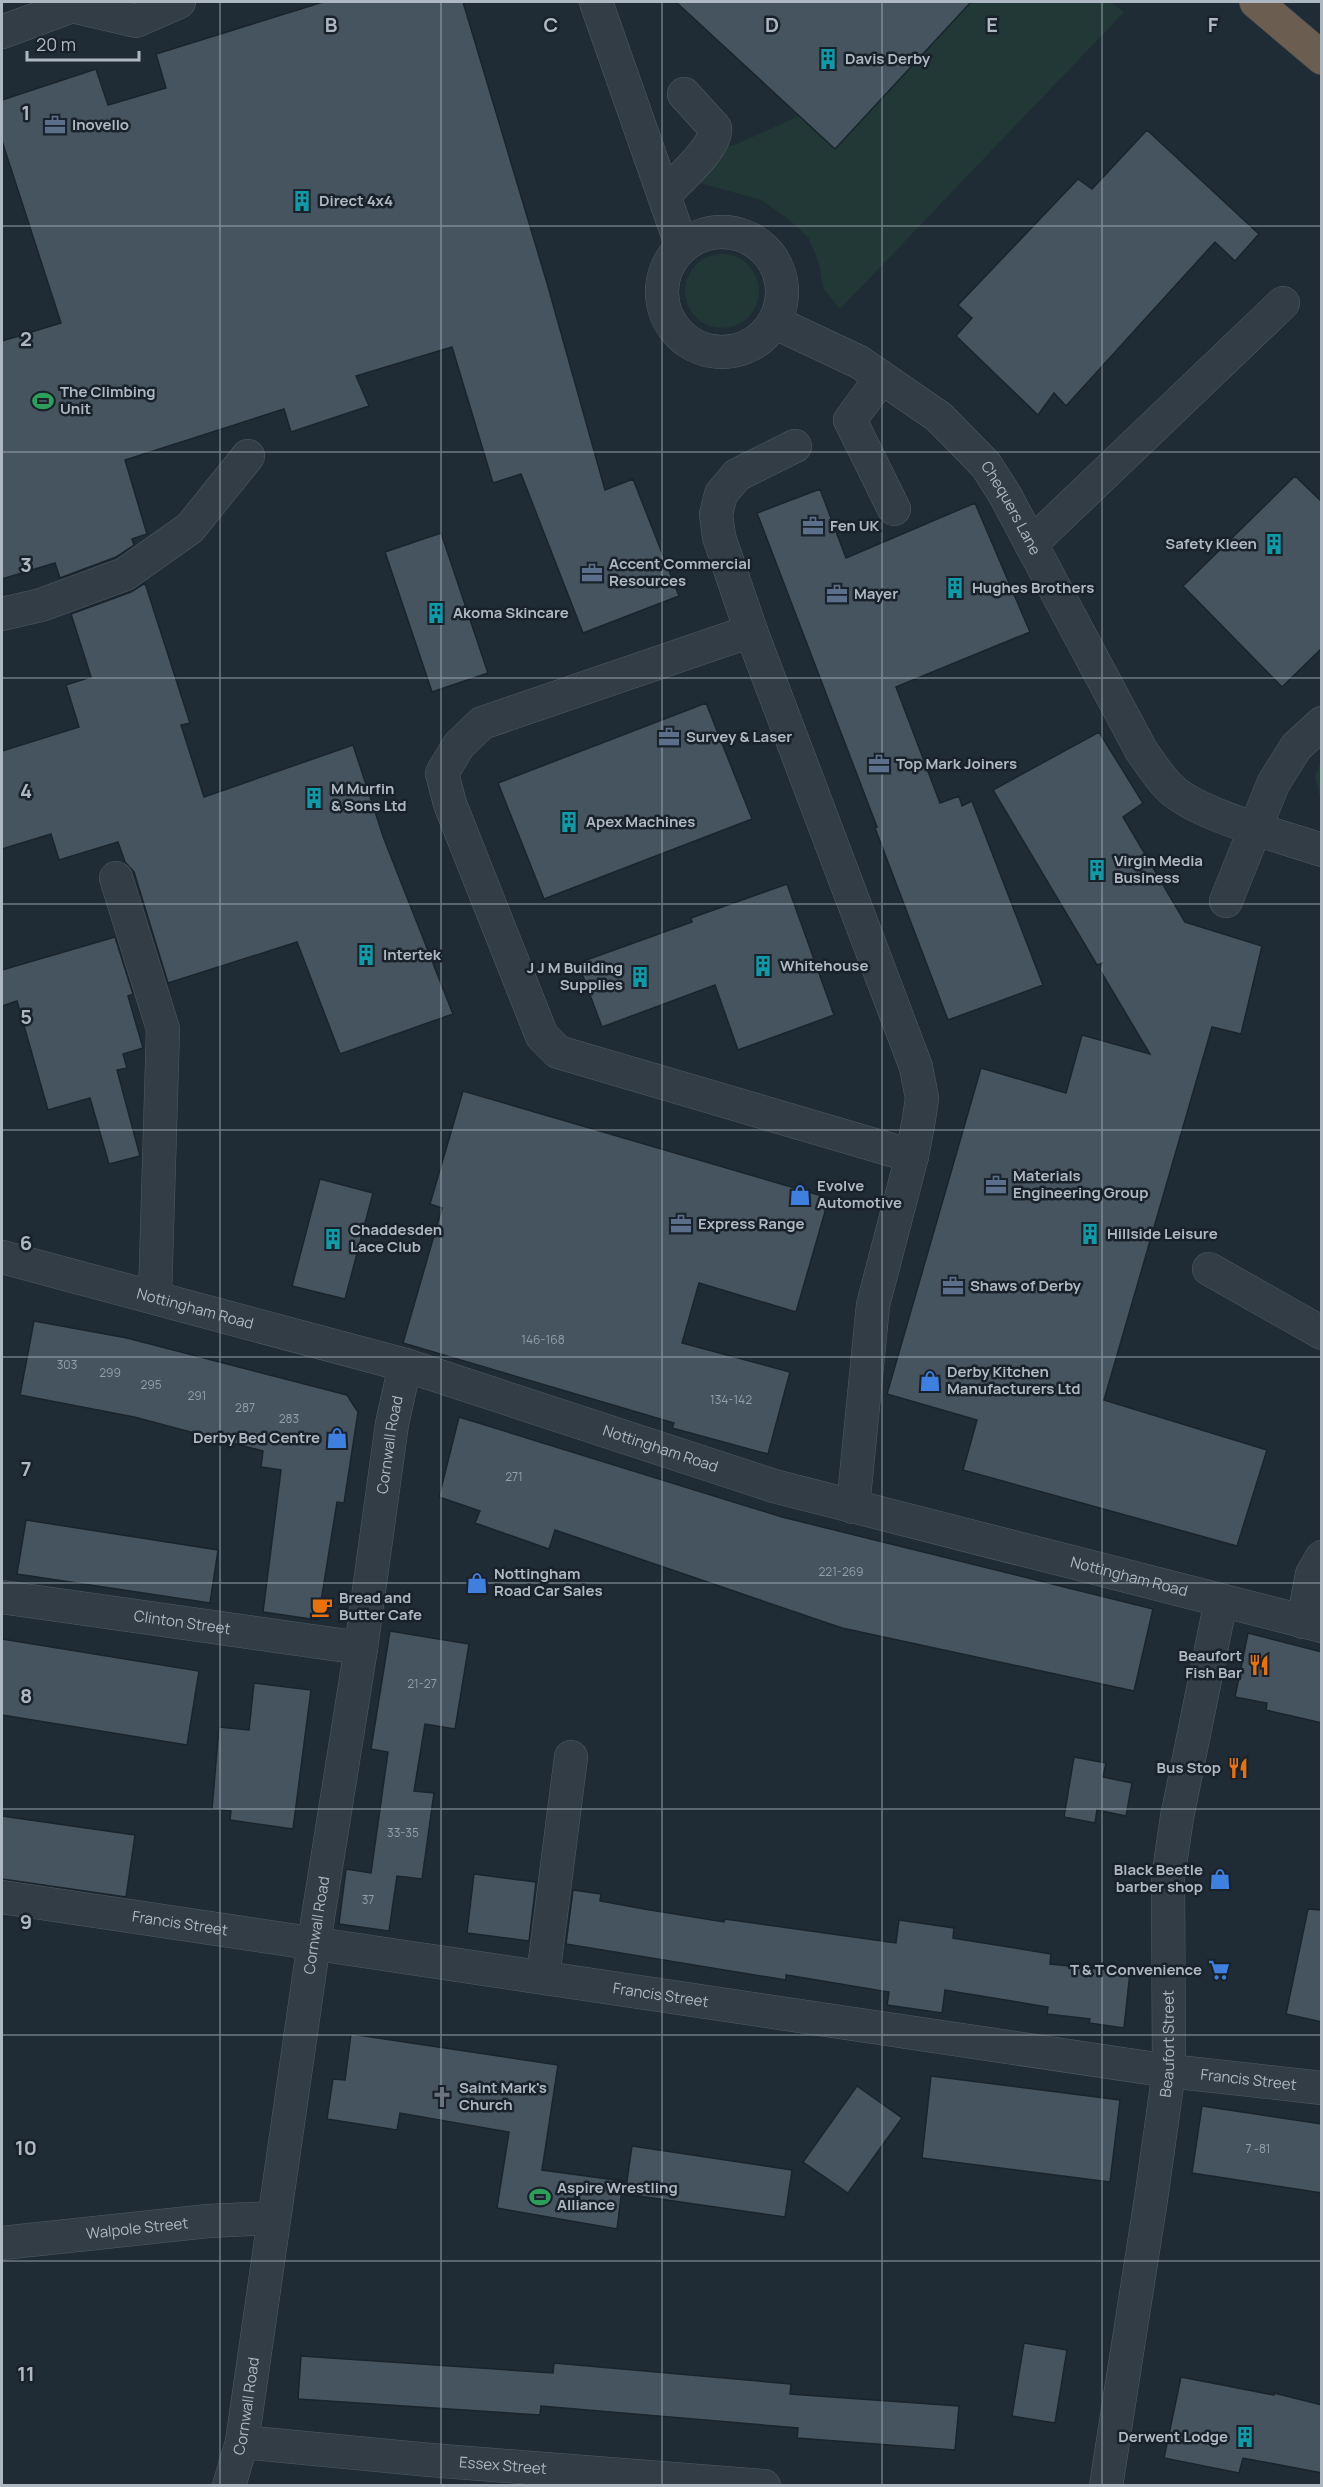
<svg xmlns="http://www.w3.org/2000/svg" width="1323" height="2487" viewBox="0 0 1323 2487" font-family="Manrope,sans-serif">
<style>
.green{fill:#223836}
.building{fill:#46545f;stroke:#1a242c;stroke-width:1.5}
.lines{fill:none;stroke-linecap:round;stroke-linejoin:round}
.minor-casing{stroke:#505b64;stroke-width:34}
.highway-casing{stroke:#3d4850;stroke-width:34}
.minor{stroke:#333d46;stroke-width:33}
.highway{stroke:#6b5d50;stroke-width:33}
.grid{fill:none;stroke:#adb8c3;stroke-width:1.5;stroke-opacity:0.55}
.labels{text-anchor:middle;stroke-width:5;stroke-linejoin:round;paint-order:stroke}
.number-label{font-size:12px;fill:#939faa}
.poi-label{font-size:15px;font-weight:bold;fill:#adb8c3;stroke:#19222a;text-anchor:start}
.street-label{font-size:15px;fill:#adb8c3;stroke:#19222a}
.grid-label{font-size:20px;text-anchor:middle;font-weight:bold;fill:#adb8c3;stroke:#19222a;stroke-width:5;stroke-linejoin:round;paint-order:stroke}
</style>
<rect width="100%" height="100%" fill="#202c35"/>
<path class="green" d="M971 2H1110L1124 12 840 309 823 288 819 263 808 237 787 218 761 200 693 181 684 156 737 144 799 116 835 149Z
M685 291a37 37 0 1 1 74 0a37 37 0 1 1-74 0Z
M1321 762 1322 801H1321L1315 776Z"/>
<path class="building" d="M323 2H463L547 283 605 490 633 479 679 596 583 633 521 474 493 483 452 347 356 376 369 406 291 432 284 409 125 460 147 534 132 539 134 545 116 557 60 578 55 563 2 579V341L61 323 2 141V100L96 69 108 105 166 88 156 54Z
M676 2H971L835 149Z
M1147 130 1259 234 1235 261 1215 242 1066 406 1054 393 1038 415 956 336 972 318 958 305 1078 179 1092 189Z
M1295 476 1322 502V648L1282 687 1183 586Z
M820 489 846 558 975 503 1030 632 896 687 940 803 959 796 962 806 972 801 1043 985 948 1020 875 828 877 827 757 513Z
M441 533 488 673 432 692 385 552Z
M145 583 190 723 181 725 204 797 353 745 384 839 453 1014 340 1054 297 942 168 983 134 872 125 862 118 842 59 860 51 834 2 849V751L79 727 66 685 91 677 71 614 131 592Z
M706 703 752 819 544 899 498 783Z
M1099 732 1143 803 1123 817 1185 922 1262 946 1241 1034 1212 1027 1104 1400 1267 1450 1237 1546 963 1470 977 1420 887 1394 981 1068 1066 1093 1082 1035 1150 1054 1100 970 1102 963 1097 965 993 790Z
M787 884 834 1015 738 1050 715 985 602 1027 578 963 692 922 691 918Z
M115 937 133 994 128 996 143 1048 123 1054 127 1068 117 1070 140 1156 109 1164 90 1098 48 1110 17 1001 2 1006V970Z
M463 1091 829 1198 796 1312 699 1283 682 1343 790 1372 768 1454 672 1428 674 1423 403 1343 442 1208 430 1204Z
M320 1179 373 1193 345 1299 292 1286Z
M34 1321 127 1338 347 1395 358 1412 344 1503 337 1502 318 1620 263 1612 281 1470 261 1467 263 1451 134 1417 20 1395Z
M459 1417 782 1517 1153 1609 1134 1691 842 1628 555 1530 549 1549 475 1523 480 1511 439 1497Z
M26 1520 218 1550 210 1603 17 1574Z
M390 1631 469 1644 455 1729 425 1724 414 1791 434 1793 422 1879 397 1876 389 1931 339 1924 346 1869 371 1873 388 1752 371 1749Z
M1248 1633 1322 1652V1723L1266 1710 1267 1703 1235 1697Z
M2 1639 199 1671 187 1745 2 1715Z
M254 1683 311 1690 293 1829 230 1820 231 1811 212 1809 219 1727 249 1730Z
M1074 1757 1106 1763 1103 1777 1132 1783 1126 1816 1097 1810 1095 1823 1064 1817Z
M2 1816 135 1835 126 1897 2 1879Z
M474 1874 536 1882 529 1941 467 1933Z
M573 1890 601 1894 600 1901 644 1909 724 1922 725 1919 896 1943 899 1920 954 1928 953 1938 1051 1954 1050 1964 1130 1972 1124 2028 1089 2023 1090 2019 1047 2014 1048 2007 945 1990 942 2013 887 2005 889 1992 786 1975V1980L566 1944Z
M1308 1909 1322 1910V2022L1286 2014Z
M351 2034 558 2065 542 2170 623 2181 617 2229 497 2208 509 2132 400 2113 397 2130 327 2119 333 2079 345 2080Z
M931 2076 1120 2100 1110 2182 922 2158Z
M857 2086 902 2118 848 2193 803 2162Z
M1202 2106 1322 2124V2193L1192 2173Z
M632 2146 792 2170 785 2217 625 2194Z
M1024 2343 1067 2350 1055 2423 1012 2416Z
M301 2356 553 2373 554 2363 791 2384 790 2394 959 2406 955 2450 797 2438 798 2428 541 2406 540 2415 298 2399Z
M1181 2377 1274 2395V2393L1322 2405V2473L1243 2458 1239 2473 1164 2458Z"/>
<g class="lines">
<defs>
<g id="minor">
<path d="M596 2 682 247"/>
<path d="M2 32 72 6 136 21 179 2"/>
<path d="M664 195C677 181 718 146 715 128L684 94"/>
<circle cx="722" cy="292" r="60"/>
<path id="s1" d="M774 322 859 362 939 417 986 465 1005 495 1141 750C1150 763 1158 776 1169 787 1194 814 1284 837 1322 850"/>
<path d="M881 378 850 420 894 509"/>
<path d="M795 446 737 475 721 494 716 514 719 537 751 631 916 1067 922 1098 919 1119 912 1156 873 1305 853 1507"/>
<path d="M1031 544 1283 303"/>
<path d="M2 614 41 605 125 574 190 528 248 456"/>
<path d="M751 631 482 723 459 745 442 773 450 804 542 1036 558 1052 912 1156"/>
<path d="M116 878 163 1029 155 1297"/>
<path d="M1226 901 1273 784 1296 747 1322 723"/>
<path id="s2" d="M2 1257 405 1365 774 1486 1322 1626"/>
<path d="M1209 1269 1322 1333"/>
<path id="s3" d="M2 1597 361 1648"/>
<path d="M1303 1622 1312 1574 1322 1557"/>
<path id="s4" d="M2 1897 1169 2071 1322 2088"/>
<path d="M543 1976 571 1757"/>
<path id="s5" d="M2 2243 208 2221 274 2218"/>
<path id="s6" d="M242 2442 430 2460 764 2486"/>
<path id="s7" d="M229 2486 242 2442 314 1942 361 1648 392 1424 405 1365"/>
<path id="s8" d="M1106 2486 1151 2199 1169 2071 1168 1878 1177 1817 1221 1601"/>
</g>
<path id="highway" d="M1256 2 1322 58"/>
</defs>
<use href="#minor" class="minor-casing"/>
<use href="#highway" class="highway-casing"/>
<use href="#minor" class="minor"/>
<use href="#highway" class="highway"/>
</g>
<path class="grid" d="M220 2V2486M441 2V2486M662 2V2486M882 2V2486M1102 2V2486M2 226H1322M2 452H1322M2 678H1322M2 904H1322M2 1130H1322M2 1357H1322M2 1583H1322M2 1809H1322M2 2035H1322M2 2261H1322"/>
<defs>
<symbol id="building-bare" viewBox="-9 -9 18 18"><path d="M-4-6H4V6H1V3H-1V6H-4ZM-2.5-4.3h1.7v1.8h-1.7ZM.8-4.3h1.7v1.8H.8ZM-2.5-1h1.7V.8h-1.7ZM.8-1h1.7V.8H.8Z" fill="#0f9aa8" stroke="#19222a" stroke-width="2.5" paint-order="stroke"/></symbol>
<symbol id="office-bare" viewBox="-9 -9 18 18"><path d="M-6-3h4V-5.5h4V-3h4V5H-6ZM-1-4.5V-3h2v-1.5ZM-6 0V1H6V0Z" fill="#5c6f8a" stroke="#19222a" stroke-width="2.5" paint-order="stroke"/></symbol>
<symbol id="stadium-bare" viewBox="-9 -9 18 18"><path d="M0-5a6.5 5 0 1 0 0 10a6.5 5 0 1 0 0-10ZM-3.5-1.8h7v3.6h-7Z" fill="#2e9e5b" stroke="#19222a" stroke-width="2.5" paint-order="stroke"/></symbol>
<symbol id="shop-bare" viewBox="-9 -9 18 18"><path d="M-5-2.5h2.3a2.7 3.5 0 0 1 5.4 0H5L5.5 6h-11ZM-1.5-2.5h3a1.5 2.3 0 0 0-3 0Z" fill="#3f7fe0" stroke="#19222a" stroke-width="2.5" paint-order="stroke"/></symbol>
<symbol id="cafe-bare" viewBox="-9 -9 18 18"><path d="M-5.5-4.5H6V0H3Q3 3.5 0 3.5H-2.5Q-5.5 3.5-5.5 0ZM3-3.2v2h1.7v-2ZM-6 4.5H4V6H-6Z" fill="#e8710a" stroke="#19222a" stroke-width="2.5" paint-order="stroke"/></symbol>
<symbol id="restaurant-bare" viewBox="-9 -9 18 18"><path d="M-5-6h1v4h1v-4h1v4h1v-4h1v5L-1.5 .5V6h-2V.5L-5-1ZM5-6V6H3V1.5H1.5Q1.5-4 5-6Z" fill="#e8710a" stroke="#19222a" stroke-width="2.5" paint-order="stroke"/></symbol>
<symbol id="supermarket-bare" viewBox="-9 -9 18 18"><path d="M-6-5.5h2.5l.6 2H6L4.5 2H-2.5L-4.4-4H-6ZM-1.5 3.2a1.3 1.3 0 1 0 .1 0ZM3 3.2a1.3 1.3 0 1 0 .1 0Z" fill="#3f7fe0" stroke="#19222a" stroke-width="2.5" paint-order="stroke"/></symbol>
<symbol id="church-bare" viewBox="-9 -9 18 18"><path d="M-1.2-6h2.4v3.5h3.3v2.4h-3.3V6h-2.4V-.1h-3.3v-2.4h3.3Z" fill="#6b7280" stroke="#19222a" stroke-width="2.5" paint-order="stroke"/></symbol>
</defs>
<g fill-rule="evenodd">
<use href="#building-bare" x="813" y="44" width="30" height="30"/>
<use href="#office-bare" x="40" y="110" width="30" height="30"/>
<use href="#building-bare" x="287" y="186" width="30" height="30"/>
<use href="#stadium-bare" x="28" y="386" width="30" height="30"/>
<use href="#office-bare" x="798" y="511" width="30" height="30"/>
<use href="#building-bare" x="1259" y="529" width="30" height="30"/>
<use href="#office-bare" x="577" y="558" width="30" height="30"/>
<use href="#building-bare" x="940" y="573" width="30" height="30"/>
<use href="#office-bare" x="822" y="579" width="30" height="30"/>
<use href="#building-bare" x="421" y="598" width="30" height="30"/>
<use href="#office-bare" x="654" y="722" width="30" height="30"/>
<use href="#office-bare" x="864" y="749" width="30" height="30"/>
<use href="#building-bare" x="299" y="783" width="30" height="30"/>
<use href="#building-bare" x="554" y="807" width="30" height="30"/>
<use href="#building-bare" x="1082" y="855" width="30" height="30"/>
<use href="#building-bare" x="351" y="940" width="30" height="30"/>
<use href="#building-bare" x="748" y="951" width="30" height="30"/>
<use href="#building-bare" x="625" y="962" width="30" height="30"/>
<use href="#office-bare" x="981" y="1170" width="30" height="30"/>
<use href="#shop-bare" x="785" y="1180" width="30" height="30"/>
<use href="#office-bare" x="666" y="1209" width="30" height="30"/>
<use href="#building-bare" x="1075" y="1219" width="30" height="30"/>
<use href="#building-bare" x="318" y="1224" width="30" height="30"/>
<use href="#office-bare" x="938" y="1271" width="30" height="30"/>
<use href="#shop-bare" x="915" y="1366" width="30" height="30"/>
<use href="#shop-bare" x="322" y="1423" width="30" height="30"/>
<use href="#shop-bare" x="462" y="1568" width="30" height="30"/>
<use href="#cafe-bare" x="307" y="1592" width="30" height="30"/>
<use href="#restaurant-bare" x="1244" y="1650" width="30" height="30"/>
<use href="#restaurant-bare" x="1223" y="1753" width="30" height="30"/>
<use href="#shop-bare" x="1205" y="1864" width="30" height="30"/>
<use href="#supermarket-bare" x="1204" y="1955" width="30" height="30"/>
<use href="#church-bare" x="427" y="2082" width="30" height="30"/>
<use href="#stadium-bare" x="525" y="2182" width="30" height="30"/>
<use href="#building-bare" x="1230" y="2422" width="30" height="30"/>
</g>
<g class="labels">
<g class="number-label">
<text x="543" y="1344">146-168</text>
<text x="67" y="1369">303</text>
<text x="110" y="1377">299</text>
<text x="151" y="1389">295</text>
<text x="197" y="1400">291</text>
<text x="731" y="1404">134-142</text>
<text x="245" y="1412">287</text>
<text x="289" y="1423">283</text>
<text x="514" y="1481">271</text>
<text x="841" y="1576">221-269</text>
<text x="422" y="1688">21-27</text>
<text x="403" y="1837">33-35</text>
<text x="368" y="1904">37</text>
<text x="1258" y="2153">7 -81</text>
</g>
<g class="poi-label">
<text x="845" y="64">Davis Derby</text>
<text x="72" y="130">Inovello</text>
<text x="319" y="206">Direct 4x4</text>
<text x="60" y="397">The Climbing<tspan x="60" dy="17">Unit</tspan></text>
<text x="830" y="531">Fen UK</text>
<text x="1257" y="549" text-anchor="end">Safety Kleen</text>
<text x="609" y="569">Accent Commercial<tspan x="609" dy="17">Resources</tspan></text>
<text x="972" y="593">Hughes Brothers</text>
<text x="854" y="599">Mayer</text>
<text x="453" y="618">Akoma Skincare</text>
<text x="686" y="742">Survey &amp; Laser</text>
<text x="896" y="769">Top Mark Joiners</text>
<text x="331" y="794">M Murfin<tspan x="331" dy="17">&amp; Sons Ltd</tspan></text>
<text x="586" y="827">Apex Machines</text>
<text x="1114" y="866">Virgin Media<tspan x="1114" dy="17">Business</tspan></text>
<text x="383" y="960">Intertek</text>
<text x="780" y="971">Whitehouse</text>
<text x="623" y="973" text-anchor="end">J J M Building<tspan x="623" dy="17">Supplies</tspan></text>
<text x="1013" y="1181">Materials<tspan x="1013" dy="17">Engineering Group</tspan></text>
<text x="817" y="1191">Evolve<tspan x="817" dy="17">Automotive</tspan></text>
<text x="698" y="1229">Express Range</text>
<text x="350" y="1235">Chaddesden<tspan x="350" dy="17">Lace Club</tspan></text>
<text x="1107" y="1239">Hillside Leisure</text>
<text x="970" y="1291">Shaws of Derby</text>
<text x="947" y="1377">Derby Kitchen<tspan x="947" dy="17">Manufacturers Ltd</tspan></text>
<text x="320" y="1443" text-anchor="end">Derby Bed Centre</text>
<text x="494" y="1579">Nottingham<tspan x="494" dy="17">Road Car Sales</tspan></text>
<text x="339" y="1603">Bread and<tspan x="339" dy="17">Butter Cafe</tspan></text>
<text x="1242" y="1661" text-anchor="end">Beaufort<tspan x="1242" dy="17">Fish Bar</tspan></text>
<text x="1221" y="1773" text-anchor="end">Bus Stop</text>
<text x="1203" y="1875" text-anchor="end">Black Beetle<tspan x="1203" dy="17">barber shop</tspan></text>
<text x="1202" y="1975" text-anchor="end">T &amp; T Convenience</text>
<text x="459" y="2093">Saint Mark's<tspan x="459" dy="17">Church</tspan></text>
<text x="557" y="2193">Aspire Wrestling<tspan x="557" dy="17">Alliance</tspan></text>
<text x="1228" y="2442" text-anchor="end">Derwent Lodge</text>
</g>
<g class="street-label">
<text dy="5" stroke="none"><textPath href="#s1" startOffset="308">Chequers Lane</textPath></text>
<text dy="5" stroke="none"><textPath href="#s2" startOffset="200">Nottingham Road</textPath></text>
<text dy="5" stroke="none"><textPath href="#s7" startOffset="1054">Cornwall Road</textPath></text>
<text dy="5" stroke="none"><textPath href="#s2" startOffset="686">Nottingham Road</textPath></text>
<text dy="5" stroke="none"><textPath href="#s2" startOffset="1172">Nottingham Road</textPath></text>
<text dy="5" stroke="none"><textPath href="#s3" startOffset="182">Clinton Street</textPath></text>
<text dy="5" stroke="none"><textPath href="#s4" startOffset="180">Francis Street</textPath></text>
<text dy="5" stroke="none"><textPath href="#s7" startOffset="568">Cornwall Road</textPath></text>
<text dy="5" stroke="none"><textPath href="#s4" startOffset="666">Francis Street</textPath></text>
<text dy="5" stroke="none"><textPath href="#s8" startOffset="447">Beaufort Street</textPath></text>
<text dy="5" stroke="none"><textPath href="#s4" startOffset="1260">Francis Street</textPath></text>
<text dy="5" stroke="none"><textPath href="#s5" startOffset="136">Walpole Street</textPath></text>
<text dy="5" stroke="none"><textPath href="#s7" startOffset="82">Cornwall Road</textPath></text>
<text dy="5" stroke="none"><textPath href="#s6" startOffset="262">Essex Street</textPath></text>
</g>
</g>
<g class="grid-label">
<text x="331" y="32">B</text>
<text x="551" y="32">C</text>
<text x="772" y="32">D</text>
<text x="992" y="32">E</text>
<text x="1213" y="32">F</text>
<text x="26" y="120">1</text>
<text x="26" y="346">2</text>
<text x="26" y="572">3</text>
<text x="26" y="798">4</text>
<text x="26" y="1024">5</text>
<text x="26" y="1250">6</text>
<text x="26" y="1476">7</text>
<text x="26" y="1703">8</text>
<text x="26" y="1929">9</text>
<text x="26" y="2155">10</text>
<text x="26" y="2381">11</text>
</g>
<rect width="1323" height="2487" fill="none" stroke="#adb8c3" stroke-width="6"/>
<path d="M27 51v9h112v-9" fill="none" stroke="#adb8c3" stroke-width="3"/>
<text x="36" y="51" font-size="18" fill="#adb8c3" stroke="#19222a" stroke-width="4.5" paint-order="stroke">20 m</text>
</svg>
